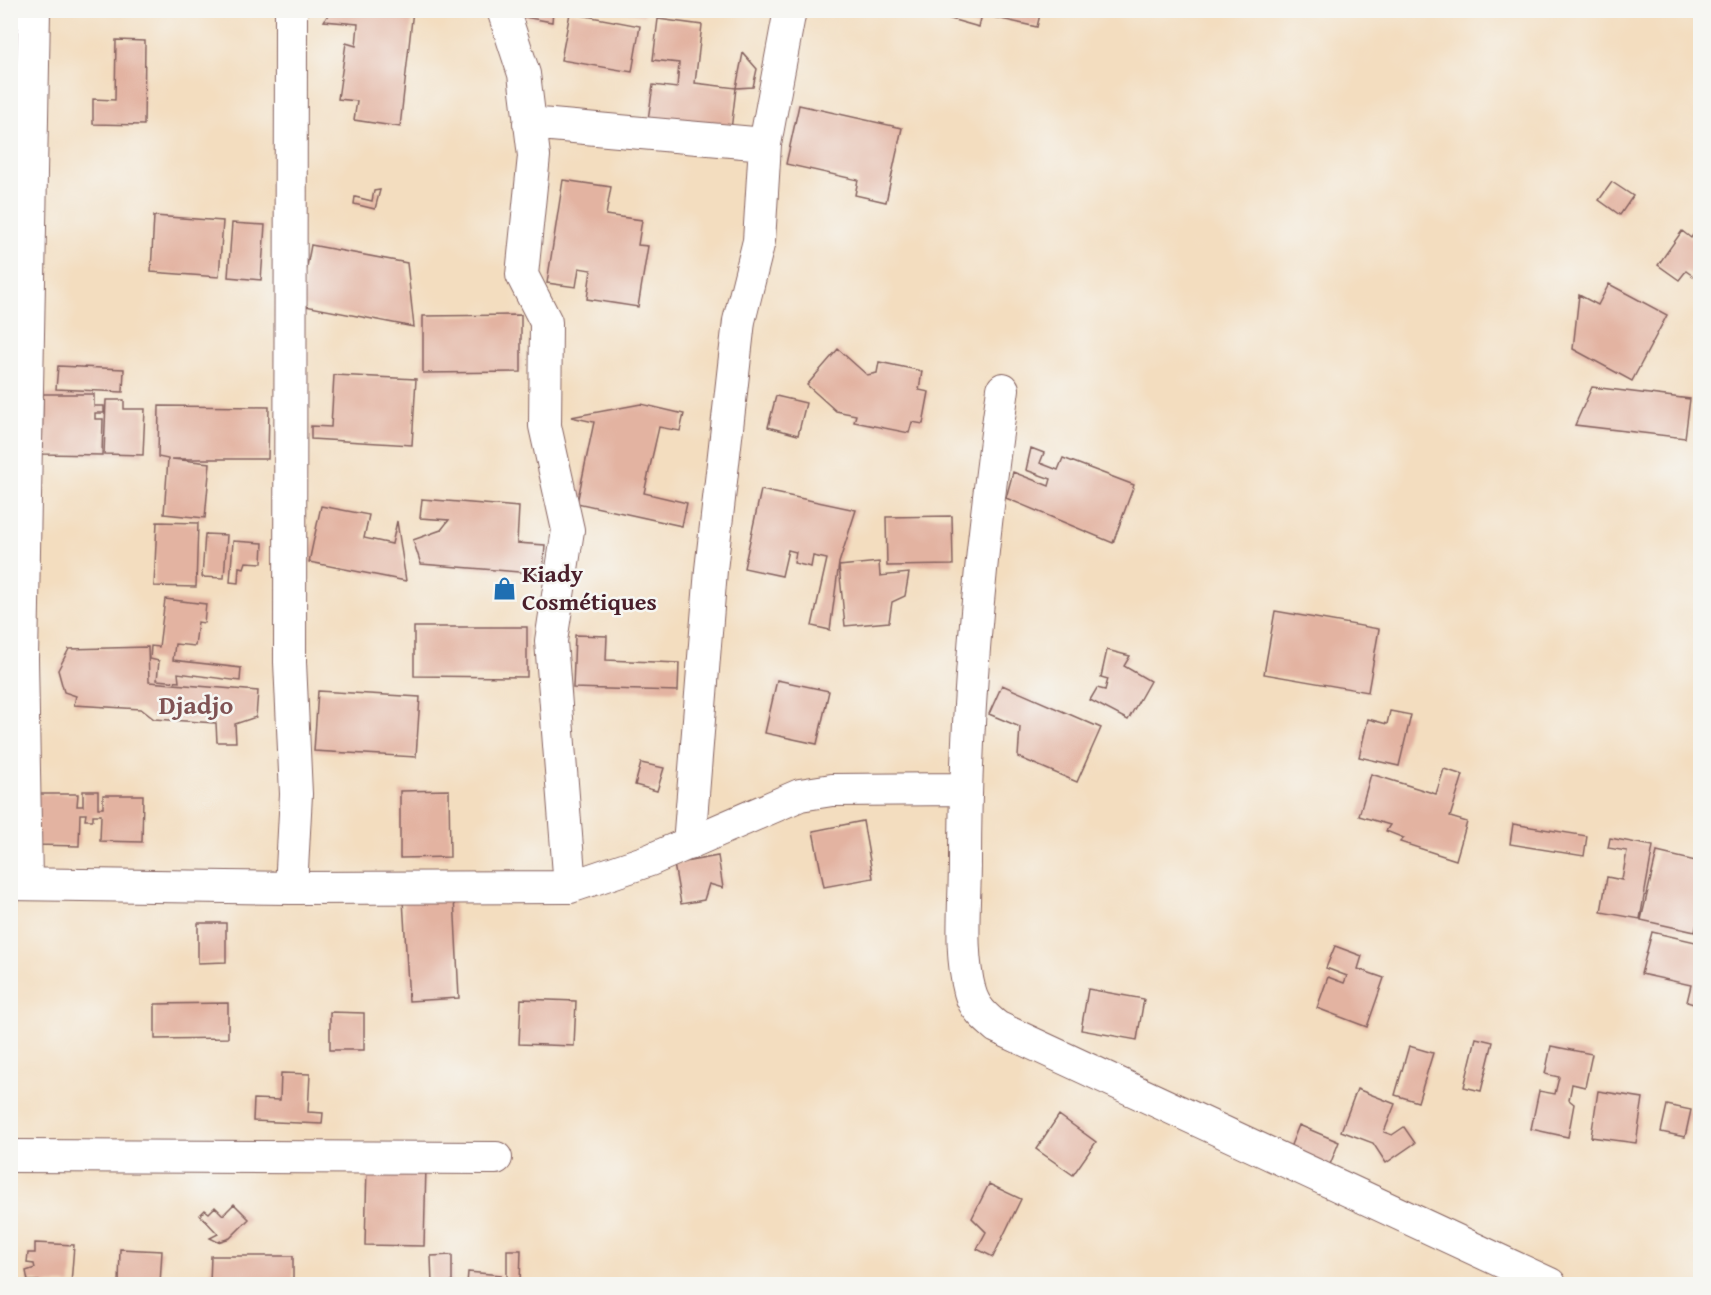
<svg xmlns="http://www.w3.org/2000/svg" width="1711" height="1295" viewBox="0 0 1711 1295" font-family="'Gentium Book Plus',serif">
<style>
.building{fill:#e3b3a1}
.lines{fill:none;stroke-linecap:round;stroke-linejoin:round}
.street-casing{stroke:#85625f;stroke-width:34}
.street{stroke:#fff;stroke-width:32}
.labels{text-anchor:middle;stroke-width:5;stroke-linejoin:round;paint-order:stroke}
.poi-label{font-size:24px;font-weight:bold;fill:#4a1f2b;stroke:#f6f6f2;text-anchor:start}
.neighbourhood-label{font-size:26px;font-weight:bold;fill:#805354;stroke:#f6f6f2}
</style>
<rect width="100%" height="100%" fill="#f6f6f2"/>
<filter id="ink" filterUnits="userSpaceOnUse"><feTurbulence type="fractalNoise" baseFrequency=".0167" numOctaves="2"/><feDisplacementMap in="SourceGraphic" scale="12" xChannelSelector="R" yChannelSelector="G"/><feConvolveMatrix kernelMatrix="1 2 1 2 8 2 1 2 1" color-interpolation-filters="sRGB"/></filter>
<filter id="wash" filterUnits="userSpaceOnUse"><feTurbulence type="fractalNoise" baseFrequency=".008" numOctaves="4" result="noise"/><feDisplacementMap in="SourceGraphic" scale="24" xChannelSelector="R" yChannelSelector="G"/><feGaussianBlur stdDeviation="1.35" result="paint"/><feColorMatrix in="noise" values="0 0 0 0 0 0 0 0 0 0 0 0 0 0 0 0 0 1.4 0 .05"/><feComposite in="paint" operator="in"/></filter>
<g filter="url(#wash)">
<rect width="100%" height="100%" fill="#f3ddbf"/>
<g id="blocks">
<path class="building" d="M331 10H413L400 127 354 120 357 101 338 99 346 43 356 46 358 24 324 21Z
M525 10H553L552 22 524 17Z
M620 10H645L644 16Z
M919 10H983L979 27Z
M994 10H1041L1037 27 992 17Z
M570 13 640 26 632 72 561 60Z
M658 19 702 25 695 83 736 88 743 53 757 69 753 87 736 88 731 130 648 120 653 85 677 88 679 63 653 60Z
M116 40 145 41 144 125 93 124V99L115 100Z
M799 105 902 128 886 202 855 195 858 180 786 164Z
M563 180 611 187 606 215 642 220 638 245 648 246 638 307 587 299 591 270 579 268 576 287 547 283Z
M1612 182 1633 196 1620 215 1599 200Z
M380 190 375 209 354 204 355 197 372 201 374 191Z
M154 216 223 221 219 277 151 272Z
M232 223 265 225 261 280 228 277Z
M1700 224V281L1686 271 1679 280 1658 265 1682 231 1691 238Z
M311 245 407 263 414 327 300 305Z
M1609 284 1667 315 1632 381 1573 349 1579 295 1598 305Z
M521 315V372L423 373V316Z
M838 349 867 375 877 373 879 362 922 371 919 390 929 392 923 424 912 422 909 433 854 422 856 415 836 411 807 385Z
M58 366 124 369 123 392 56 389Z
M334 375 416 379 412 445 311 439V426L331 427Z
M1592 387 1690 399 1685 438 1575 425Z
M43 394H94V406H104V413H95V419H103L102 455 42 454Z
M776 396 806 403 798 435 768 427Z
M106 400H124V409H145L143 455 104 454Z
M641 404 684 414 680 431 659 427 644 493 687 503 682 526 577 503 594 422 571 417Z
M159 406 269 407 268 459H172L210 463 205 518 164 514 168 459 158 457Z
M1031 448 1044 453 1040 463 1058 470 1063 458 1134 485 1113 543 1006 498 1013 472 1049 486 1051 479 1026 470Z
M761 490 856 510 839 563 830 630 812 626 827 559 813 556 811 567 794 563 796 552 788 550 782 576 744 568Z
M422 499 519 507 517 543 545 545 543 574 421 564 413 540 441 530 449 520 420 518Z
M321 506 369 515 364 538 392 544 397 521 406 581 309 562Z
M952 516 953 565 887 566 886 517Z
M157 522 198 523 196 587 154 586Z
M205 534 227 535 224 578 202 577Z
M233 541 263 543 262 563 246 562 244 568 239 567 238 583 230 582Z
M879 562 880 576 909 573 905 596 892 602 889 622 845 626 839 566Z
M165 599 206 604 204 623 198 622 195 646 175 644 173 660 241 668 240 681 178 673 179 682 157 680 159 661 150 659 151 646 159 647Z
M1275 611 1379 629 1368 692 1264 674Z
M414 627H527V677L414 676Z
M575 635 607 636 606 660 679 663 678 691 573 688Z
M148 647 149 682 258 691 256 717 235 724 236 742H217L216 723 154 719 141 709 74 705 76 696 64 692 58 670 69 649Z
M1107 650 1130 656 1124 666 1150 681 1128 720 1090 700 1097 688 1105 690 1108 679 1101 677Z
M777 680 829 691 817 744 765 733Z
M1002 685 1101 728 1077 782 1018 757 1020 727 989 714Z
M318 691 420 697 416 757 314 751Z
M1390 711 1411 715 1399 766 1359 757 1368 719 1387 724Z
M641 763 664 768 657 791 635 785Z
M1444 769 1463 775 1450 817 1467 822 1456 860 1400 842 1404 838 1386 831 1390 825 1359 816 1371 774 1436 794Z
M449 790 450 857 400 858V791Z
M83 791H98V808H103V795H143L142 842 100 841 101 815H93V820H85L86 814H80L79 846 36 845 37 794H78L77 806H83Z
M863 821 873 878 824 887 813 831Z
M1513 824 1587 836 1584 856 1510 844Z
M1610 838 1653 846 1640 919 1601 912 1607 877 1622 880 1627 851 1608 848Z
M1657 852 1700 862V911L1695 932 1641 920Z
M718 856 723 888 709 884 704 900 681 904 674 864Z
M454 897 459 998 409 1001 403 900Z
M10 900H15V948H10Z
M198 923H226V962L198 963Z
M1652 932 1700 943V1006L1687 1002 1691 985 1641 974Z
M1335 946 1362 956 1358 969 1384 978 1367 1027 1317 1008 1328 977 1344 983 1347 976 1326 968Z
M1088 989 1144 999 1137 1040 1081 1030Z
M521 999 576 1001 574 1046 519 1044Z
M228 1003V1038L155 1039V1004Z
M330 1012 364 1013V1050H330Z
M1476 1038 1493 1042 1481 1091 1464 1087Z
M1409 1046 1433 1053 1418 1102 1395 1095Z
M1551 1046 1592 1054 1585 1087 1572 1084 1569 1100 1574 1104 1568 1137 1531 1129 1539 1091 1555 1094 1559 1077 1545 1074Z
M281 1073 310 1074 308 1112 323 1113 322 1124 253 1121 254 1099 280 1100Z
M1357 1089 1395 1104 1384 1132 1392 1135 1404 1127 1415 1143 1386 1163 1373 1143 1341 1131Z
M1598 1091 1643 1098 1636 1143 1591 1137Z
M1667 1105 1691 1110 1685 1137 1661 1132Z
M1059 1115 1096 1142 1073 1175 1036 1149Z
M1299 1125 1339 1142 1329 1167 1289 1150Z
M367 1166H426L424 1246 365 1245Z
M989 1184 1021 1199 993 1257 977 1249 986 1232 972 1218Z
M234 1204 249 1219 230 1238 218 1242 210 1238 218 1234 200 1215 205 1210 209 1213 215 1207 223 1215Z
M35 1243 74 1245 71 1284H39V1281H28L26 1271 35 1268 34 1264 27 1263 28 1253H35Z
M120 1249 162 1251 160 1284H119Z
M507 1250H521L520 1284H507Z
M452 1255V1284H432L431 1256Z
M211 1256H293V1284H210Z
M468 1272 501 1275 500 1284H467Z"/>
</g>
</g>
<g filter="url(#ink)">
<use href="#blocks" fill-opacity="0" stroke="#85625f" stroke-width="1.5"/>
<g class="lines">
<defs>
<path id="street" d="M291 10 290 662 296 794 291 888
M503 10 524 74 534 156 522 275 546 322 545 426 568 530 551 641 570 887
M529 123 765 144
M1003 389C981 545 965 703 965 861 965 904 959 951 970 992 974 1008 986 1018 997 1027L1550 1284
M689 844 711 570 739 321 759 241 765 144 790 10
M26 883 22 659 34 10
M10 884 291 888 570 887 650 860 800 795 832 790 965 789
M10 1156 496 1158"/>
</defs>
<use href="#street" class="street-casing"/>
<use href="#street" class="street"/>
</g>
</g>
<defs>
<symbol id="shop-bare" viewBox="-9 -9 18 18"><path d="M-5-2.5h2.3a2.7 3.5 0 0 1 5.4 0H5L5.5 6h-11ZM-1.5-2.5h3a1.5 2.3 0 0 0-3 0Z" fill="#1f6fb2" stroke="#f6f6f2" stroke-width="2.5" paint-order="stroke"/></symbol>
</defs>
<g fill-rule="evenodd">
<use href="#shop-bare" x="488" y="572" width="33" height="33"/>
</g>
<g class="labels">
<g class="poi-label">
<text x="522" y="582">Kiady<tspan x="522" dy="28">Cosmétiques</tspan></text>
</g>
<g class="neighbourhood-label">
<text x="196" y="714">Djadjo</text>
</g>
</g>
<rect width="1711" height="1295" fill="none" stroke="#f6f6f2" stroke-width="36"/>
</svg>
